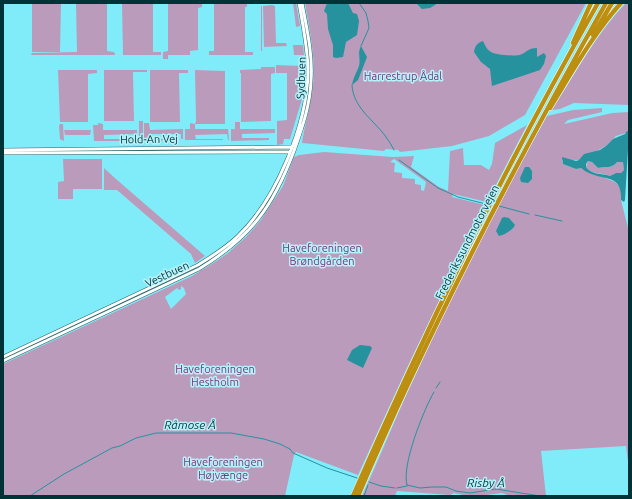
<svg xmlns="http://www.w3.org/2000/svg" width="632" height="499" viewBox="0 0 632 499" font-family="Ubuntu,sans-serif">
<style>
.green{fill:#bb9bbc;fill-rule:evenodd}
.water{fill:#25929e;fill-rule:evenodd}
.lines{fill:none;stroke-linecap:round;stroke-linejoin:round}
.stream{stroke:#25929e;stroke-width:1}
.minor-casing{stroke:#286268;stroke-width:4}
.highway-casing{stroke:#fff;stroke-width:5.5}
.minor{stroke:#fff;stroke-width:3}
.highway{stroke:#bc8f11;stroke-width:4.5}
.labels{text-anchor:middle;stroke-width:3;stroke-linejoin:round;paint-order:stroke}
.park-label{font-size:11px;fill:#763779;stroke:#b7f2fa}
.street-label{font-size:11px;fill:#003338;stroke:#b7f2fa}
.water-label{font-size:12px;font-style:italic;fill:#04373c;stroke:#b7f2fa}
</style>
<rect width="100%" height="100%" fill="#81ecf9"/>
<path class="green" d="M202 3V7L198 8V50L190 51V55H168V59H163V52L168 51V4Z
M247 3V7H245V52H253V55H209V51H214V4Z
M293 3H296L300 26 296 27Z
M305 3H586L525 115 489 136 452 146 400 152 398 150 386 149 384 151 302 143C304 127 310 109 312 92 317 63 310 32 305 3Z
M626 3H629V105L574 103 560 109 552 110C575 74 596 34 626 3Z
M61 4 60 52H32V4Z
M76 4H107V51L114 52 115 54V55H31L32 53 77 52Z
M122 4H153V52H161V55H123Z
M272 5 275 6 276 43H286L287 46 264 47 263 6Z
M261 6H262V51H261Z
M293 45H303L304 55H294Z
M276 65 303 66 302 99 290 139H284L283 144 277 145V121L287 120V73H276Z
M261 67H275V73L271 74V121L241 122V73H240V70L261 69Z
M58 70H97V73L88 74V122H60Z
M104 70H147V72H133L134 121H104Z
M150 70H188V73H179L180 122H150Z
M195 70 225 71V124H195V129H228L229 140H228L227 134 195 135 196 139H223V140H185V129H190V123L195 124 196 121Z
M602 108V112L568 120 564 124 612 113 629 112V132L616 136 606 146 580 160H562L563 164 576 169 581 168 615 182 619 186 621 190V200L629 232V469L626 446 541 451 546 496H510L502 493 478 496H468L454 493 450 495 397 491 395 496H362C377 464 390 431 405 398 448 303 495 208 547 116L573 110Z
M139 121H143V141H139Z
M235 122H240V129H275V133L242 134V138H269V140L231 141V129H235Z
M98 123 103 124V130H137V134L104 135V139H132V141H94L93 125H98Z
M144 123H149L150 130 183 129V139H181V134H150V139H178V140L144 141Z
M60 124H63L64 141 60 139 59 126Z
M527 125 487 202 453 194 452 197 485 205 406 370 358 475 296 452 294 455 285 496H3V364L192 276 215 262 228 253 246 237 261 220 283 186 294 157 299 155 324 152 393 157 414 156 411 167 439 187 448 191 450 151 463 148 464 165H481L489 170 492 164 495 143ZM394 159 426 182 424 191 421 190V185L415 184V179L402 178V173L394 172 395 163 390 162ZM181 286 184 288 186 294 171 309 165 297 177 288 179 290 181 289Z
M64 130H91L90 135H65Z
M63 159H102V189H73V199H58V182L64 181Z
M588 161 592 162 598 168C605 166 612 169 617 162H623L624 170 621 173H616L610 176C601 172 591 175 586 167Z
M104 168 116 179 205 256 195 263 191 254 117 190H104Z"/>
<path class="water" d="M327 3H348L353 13 357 14 359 21 357 35 346 42 343 57 336 58 333 57V45L328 29 327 14 324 11Z
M416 3H438L430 8 422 9Z
M483 41C485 45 487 50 491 52 495 55 517 57 522 54 528 51 529 48 537 48V57L544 53 546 56 544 64 540 70 492 86 490 69 481 62 474 52C475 46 477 43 483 41Z
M361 46 367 57 358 80 352 85C353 78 357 72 359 66 361 59 357 53 361 46Z
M627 131 629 132 625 200 624 202 621 200C622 174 606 181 589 173 586 172 584 170 581 168L576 169 563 164 562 157 576 161 579 160 584 154 600 150 606 146 613 139 625 134ZM588 161 592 162 598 168C605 166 612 169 617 162H623L624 170 621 173H616L610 176C601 173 591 175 586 167V164Z
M525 167H529L532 171V179L528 183 521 182 520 178Z
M504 217 509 218 515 225C513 230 504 235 499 236L496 231 502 218Z
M360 345 370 346 372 348 363 368 347 360 352 350Z"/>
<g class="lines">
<path class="stream" d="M359 3 366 13 368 21 369 28 361 46
M352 85C353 108 374 120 386 137 389 141 392 146 394 150
M399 160 438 188 458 197 486 204
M499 206 529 214
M535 215 562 221
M436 388 440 382
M369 482 381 486 395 488
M407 485 420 488 432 487H446L456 491 470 493 496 489 540 496
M407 485C401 466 424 409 434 392
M397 488 407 486
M30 496 64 474 112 448 120 446 136 438 156 433H231L264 439 280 444 290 449 293 453 327 468 357 478
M364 496 368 485"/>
<defs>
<path id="minor" d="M3 150 291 147
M3 153 289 152
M3 357 198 265C212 256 226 248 238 236 276 200 307 125 308 72 308 49 303 26 299 3
M3 361 199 269C251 237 273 207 294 151 302 128 310 106 311 81 313 55 307 29 302 3"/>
<path id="highway" d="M593 35 612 3
M573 43 591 3
M550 108C572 72 593 34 621 3
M353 496C426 328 507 163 598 3
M358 496C430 327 515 164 606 3"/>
</defs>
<use href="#minor" class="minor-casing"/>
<use href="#highway" class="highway-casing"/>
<use href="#minor" class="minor"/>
<use href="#highway" class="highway"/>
</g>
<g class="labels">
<g class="park-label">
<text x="403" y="80">Harrestrup Ådal</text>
<text x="322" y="252">Haveforeningen<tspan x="322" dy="13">Brøndgården</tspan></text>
<text x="215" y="373">Haveforeningen<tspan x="215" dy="13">Hestholm</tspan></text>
<text x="223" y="466">Haveforeningen<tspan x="223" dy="13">Højvænge</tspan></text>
</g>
<g class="street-label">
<text transform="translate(301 78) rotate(-88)" y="4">Sydbuen</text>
<text transform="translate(149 139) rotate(-1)" y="4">Hold-An Vej</text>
<text transform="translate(467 242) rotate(-63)" y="4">Frederikssundmotorvejen</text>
<text transform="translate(167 274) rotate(-25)" y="4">Vestbuen</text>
</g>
<g class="water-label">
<text x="190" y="429">Råmose Å</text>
<text x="486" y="487">Risby Å</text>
</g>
</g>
<rect width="632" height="499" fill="none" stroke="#003338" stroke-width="8"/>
</svg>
